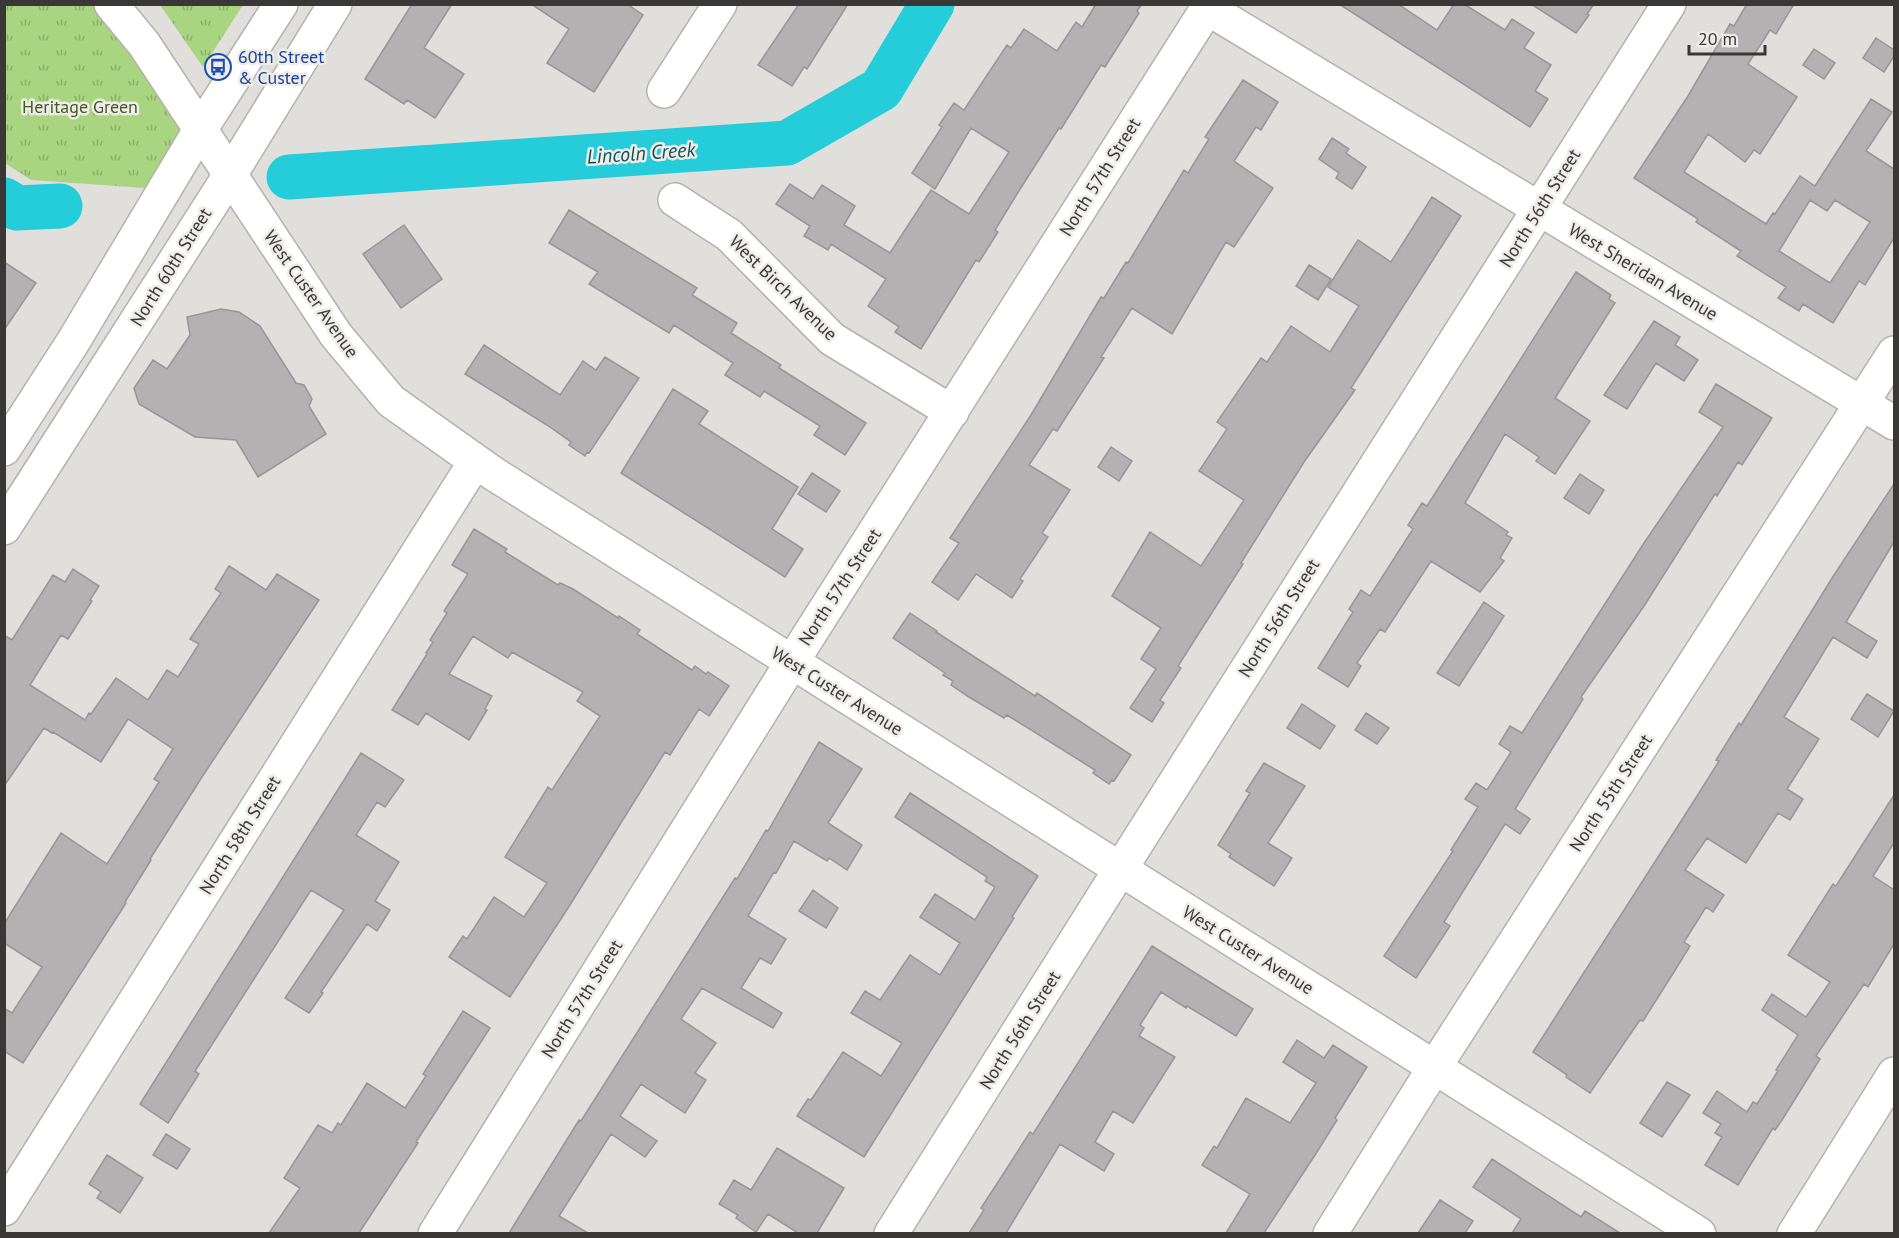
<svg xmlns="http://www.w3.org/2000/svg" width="1899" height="1238" viewBox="0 0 1899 1238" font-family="'PT Sans',sans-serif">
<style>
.grass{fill:url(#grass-tufts)}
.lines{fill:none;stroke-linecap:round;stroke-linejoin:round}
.river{stroke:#24cdd9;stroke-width:45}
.building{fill:#b4b1b3;stroke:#979597;stroke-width:1.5;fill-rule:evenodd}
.minor-casing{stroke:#b4b2af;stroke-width:36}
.major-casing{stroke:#b4b2af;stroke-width:36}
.minor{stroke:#fff;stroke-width:33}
.major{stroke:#fff;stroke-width:33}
.labels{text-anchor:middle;stroke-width:5;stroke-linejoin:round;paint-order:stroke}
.transit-label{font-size:18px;fill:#164399;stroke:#efece9;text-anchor:start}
.park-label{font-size:18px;fill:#3f5c20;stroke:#efece9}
.street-label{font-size:18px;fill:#393837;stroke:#efece9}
.water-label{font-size:20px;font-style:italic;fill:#0d5055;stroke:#efece9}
</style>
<defs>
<pattern id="grass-tufts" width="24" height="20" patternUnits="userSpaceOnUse" patternTransform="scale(1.5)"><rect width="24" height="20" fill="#a9d581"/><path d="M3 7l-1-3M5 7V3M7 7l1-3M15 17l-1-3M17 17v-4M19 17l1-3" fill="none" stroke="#8bae6a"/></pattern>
</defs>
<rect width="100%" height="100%" fill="#e1dfdc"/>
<path class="grass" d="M4 5H94L137 55 182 130 145 188 31 180 5 163Z
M160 5H243L203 67Z"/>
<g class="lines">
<path class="river" d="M289 177 787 143 881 89 932 4
M4 200 17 208 60 206"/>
</g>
<path class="building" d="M412 4H452L424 48 464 74 435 118 407 100 404 104 365 79Z
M531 4H627L643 15 594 92 547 63 569 29Z
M799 4H848L807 69 804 67 792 86 758 65Z
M1096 4H1142L1137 11 1139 13 1105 67 1101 65 1061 129 1059 128 1017 194 995 230 998 232 979 262 976 260 921 349 895 332 899 327 868 306 886 279 831 244 828 250 804 236 810 226 776 204 790 184 813 199 822 185 855 206 844 225 890 253 931 190 969 214 1009 152 971 128 935 189 912 173 942 127 939 125 954 103 964 110 1007 45 1011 48 1024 29 1057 51 1076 22 1082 27Z
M1339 4H1398L1437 30 1454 4H1464L1505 30 1512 19 1534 33 1524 48 1551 65 1535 91 1548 99 1530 127Z
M1531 4H1594L1587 14 1589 15 1576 33Z
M1747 4H1794L1776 34 1770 30 1748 64 1797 97 1760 154 1754 150 1745 162 1708 134 1684 172 1766 224 1773 213 1775 214 1800 176 1815 186 1871 99 1892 112 1866 151 1894 169V238L1865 285 1859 281 1833 323 1803 304 1799 311 1778 298 1786 287 1737 256 1741 251 1696 222 1698 219 1634 178 1688 96 1730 24 1734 26ZM1810 200 1827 211 1835 200 1870 222 1830 283 1779 251Z
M1876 38 1894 50V56L1884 72 1863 58Z
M1814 49 1835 63 1824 79 1803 65Z
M1243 80 1278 102 1261 130 1256 127 1234 161 1273 188 1234 247 1226 242 1172 334 1132 308 1101 357 1104 358 1057 431 1053 429 1029 465 1070 490 1042 533 1048 537 1020 579 1023 581 1012 598 976 574 958 600 932 582 959 543 950 538 1031 415 1101 297 1104 298 1126 262 1128 263 1184 170 1188 173 1209 139 1205 137Z
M1332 138 1349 149 1346 153 1366 167 1352 189 1336 178 1339 173 1319 159Z
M1432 197 1461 216 1351 388 1355 390 1304 462 1241 563 1243 564 1178 666 1181 668 1160 700 1164 703 1152 722 1130 708 1156 669 1141 659 1161 628 1112 596 1150 532 1201 566 1244 500 1199 471 1227 429 1217 422 1261 358 1267 362 1291 326 1330 352 1359 306 1328 287 1358 240 1391 262Z
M569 210 697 288 692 295 737 323 731 333 781 365 779 368 866 423 845 455 814 435 820 426 764 391 760 397 725 375 733 363 674 325 669 333 589 284 598 272 549 243Z
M404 225 442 279 401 308 363 254Z
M4 262 36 283 4 330Z
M1309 265 1331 279 1318 300 1296 286Z
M1576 272 1611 295 1609 299 1615 303 1555 398 1590 421 1555 474 1536 461 1539 457 1505 434 1465 503 1508 532 1506 535 1512 538 1500 558 1504 561 1480 592 1431 561 1385 632 1380 629 1357 663 1361 666 1348 687 1318 668 1353 612 1349 609 1361 590 1370 596 1413 529 1408 525 1422 503 1427 506Z
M221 309 239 312 260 326 296 383 304 385 312 399 309 406 326 434 258 477 236 440 195 437 139 404 134 388 153 360 167 369 190 335 187 317Z
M1654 321 1680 337 1675 345 1698 360 1684 381 1656 363 1627 409 1604 395Z
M484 345 560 395 583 361 596 370 605 357 639 378 589 453 587 452 585 456 569 445 571 442 547 425 465 374Z
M1716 384 1772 418 1742 465 1738 462 1717 496 1715 494 1644 606 1581 697 1583 699 1515 809 1530 819 1520 834 1505 824 1444 922 1450 926 1416 978 1384 956 1453 851 1451 850 1478 807 1465 799 1476 783 1487 790 1511 752 1499 744 1510 726 1522 733 1644 543 1723 427 1699 412Z
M673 389 708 411 699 424 798 487 772 529 803 549 785 577 621 473Z
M1111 447 1132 461 1119 481 1098 467Z
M812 473 840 491 826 512 798 494Z
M1580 474 1604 490 1589 514 1564 498Z
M1894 484V542L1846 622 1877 641 1867 658 1833 637 1784 717 1819 739 1787 789 1803 799 1790 820 1778 813 1746 863 1707 838 1685 870 1724 895 1713 912 1706 907 1684 942 1690 946 1674 972 1643 1021 1640 1020 1590 1093 1566 1077 1567 1075 1533 1052 1692 804 1719 761 1716 760 1739 723 1741 725 1834 575Z
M474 529 507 549 505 552 558 585 560 583 573 589 618 618 619 616 640 630 637 634 692 670 695 666 706 674 708 672 729 686 709 716 699 709 670 755 665 752 570 905 510 997 449 957 463 936 467 939 494 897 524 917 547 883 505 857 548 787 552 790 600 716 577 701 583 692 512 652 508 658 473 636 449 674 492 696 485 709 487 710 469 740 426 713 418 725 392 710 427 654 426 653 433 642 430 640 447 613 444 611 468 574 452 565Z
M229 566 266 590 277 574 319 600 202 777 150 859 151 860 125 902 126 903 23 1063 4 1051V1008L12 1013 42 967 4 943V924L61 833 107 864 159 782 154 779 173 749 128 719 101 762 53 732 52 733 44 728 4 786V635L12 640 53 575 65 582 73 569 99 586 90 600 92 601 68 639 61 635 30 685 85 720 89 713 91 714 116 678 148 700 167 670 178 677 199 644 190 639 221 593 215 589Z
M1484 602 1504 616 1459 686 1437 673Z
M910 613 937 631 936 632 1035 696 1037 693 1131 755 1114 781 1112 780 1109 784 1093 773 1095 770 1007 715 1004 718 969 697 951 685 953 681 943 675 945 673 893 638Z
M1867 694 1894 711 1878 737 1851 719Z
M1302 704 1335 726 1320 749 1287 728Z
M1366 713 1389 728 1377 744 1355 730Z
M819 742 862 769 828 823 862 845 847 870 829 858 827 861 794 841 776 873 774 872 748 916 786 939 771 964 760 958 741 988 782 1013 773 1028 702 988 681 1019 716 1043 695 1073 706 1080 685 1113 641 1084 620 1116 657 1141 645 1157 611 1134 559 1216 588 1233H509L579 1120 581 1121 735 878 737 879 766 830 768 831Z
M361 753 404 780 385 807 377 802 356 835 399 862 375 901 390 910 377 931 367 924 321 992 323 993 309 1013 285 998 344 910 311 890 195 1071 199 1074 168 1123 140 1104Z
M1264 763 1305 786 1268 843 1292 858 1274 886 1229 857 1231 854 1218 845 1250 793 1246 791Z
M910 793 1038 876 1012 917 1014 918 864 1157 797 1116 808 1099 811 1100 843 1052 881 1076 902 1043 851 1013 865 991 880 1000 910 955 940 975 960 943 920 917 935 894 975 920 995 887 985 881 987 877 895 817Z
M1894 795V843L1873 876 1894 890V944L1868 987 1864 984 1816 1056 1820 1059 1782 1120 1775 1130 1773 1128 1738 1185 1705 1165 1722 1137 1715 1133 1721 1124 1703 1113 1717 1091 1747 1112 1753 1102 1757 1104 1778 1071 1776 1070 1798 1035 1762 1010 1772 994 1806 1017 1830 982 1788 955 1833 884 1836 886Z
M813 890 838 908 826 928 799 911Z
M1152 946 1253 1009 1236 1036 1187 1006 1186 1008 1161 992 1140 1025 1144 1028 1139 1036 1175 1057 1133 1123 1113 1111 1095 1142 1114 1154 1104 1171 1060 1144 1006 1233H969L984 1210 981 1208 1000 1179 1030 1132 1033 1134Z
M463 1011 490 1028 416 1142 418 1143 359 1233H269L300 1188 284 1178 318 1125 332 1133 338 1123 341 1125 367 1083 405 1108 426 1076 423 1074Z
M1297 1040 1324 1058 1333 1045 1367 1067 1335 1118 1337 1120 1317 1152 1264 1233H1226L1250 1194 1202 1165 1214 1146 1217 1148 1246 1098 1290 1123 1316 1083 1283 1062Z
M1667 1082 1690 1095 1662 1137 1640 1123Z
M166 1134 190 1149 177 1169 153 1155Z
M777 1148 844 1188 817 1233H798L768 1214 756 1232 736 1218 738 1215 719 1204 734 1180 751 1190Z
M107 1155 143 1178 120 1213 97 1198 101 1192 89 1184Z
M1492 1159 1581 1217 1585 1211 1620 1233H1512L1521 1219 1473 1187Z
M1440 1200 1473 1221 1465 1233H1418Z"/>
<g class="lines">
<defs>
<path id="minor" d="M111 4 144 44 336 335 391 401 494 474 1699 1234
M1207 8 1894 423
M664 91 720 4
M675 200 729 235 832 339 952 412
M4 1209 475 462
M435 1234 792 662 1210 4
M891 1234 1140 838 1669 4
M1330 1234 1434 1068 1894 353
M1794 1234 1894 1074"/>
<path id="major" d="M4 449 73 342 200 130 281 4
M4 528 230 175 335 4"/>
</defs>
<use href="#minor" class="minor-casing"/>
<use href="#major" class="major-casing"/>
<use href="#minor" class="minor"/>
<use href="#major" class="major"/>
</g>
<defs>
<symbol id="bus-ring" viewBox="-11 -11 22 22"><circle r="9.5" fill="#efece9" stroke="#1a4fb4" stroke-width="1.5"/><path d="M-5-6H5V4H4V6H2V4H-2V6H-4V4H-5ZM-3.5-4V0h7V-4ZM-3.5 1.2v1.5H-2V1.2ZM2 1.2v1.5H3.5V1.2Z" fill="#1a4fb4"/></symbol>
</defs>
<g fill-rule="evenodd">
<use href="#bus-ring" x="203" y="52" width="30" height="30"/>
</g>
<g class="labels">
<g class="transit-label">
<text x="238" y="63">60th Street<tspan x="238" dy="21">&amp; Custer</tspan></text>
</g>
<g class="park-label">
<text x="80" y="113">Heritage Green</text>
</g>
<g class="street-label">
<text transform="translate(1100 177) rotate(-58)" y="6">North 57th Street</text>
<text transform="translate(1540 208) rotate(-58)" y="6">North 56th Street</text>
<text transform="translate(171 267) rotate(-58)" y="6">North 60th Street</text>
<text transform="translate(1643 272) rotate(31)" y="6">West Sheridan Avenue</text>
<text transform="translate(783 288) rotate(44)" y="6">West Birch Avenue</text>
<text transform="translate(311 294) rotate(55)" y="6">West Custer Avenue</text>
<text transform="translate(840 587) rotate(-57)" y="6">North 57th Street</text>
<text transform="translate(1279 618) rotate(-58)" y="6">North 56th Street</text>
<text transform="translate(837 691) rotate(32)" y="6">West Custer Avenue</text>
<text transform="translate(1611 793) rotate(-57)" y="6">North 55th Street</text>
<text transform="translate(240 835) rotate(-58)" y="6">North 58th Street</text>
<text transform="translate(1248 950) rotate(32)" y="6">West Custer Avenue</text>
<text transform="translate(582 999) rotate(-58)" y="6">North 57th Street</text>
<text transform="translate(1020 1030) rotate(-58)" y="6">North 56th Street</text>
</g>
<g class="water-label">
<text transform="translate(641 153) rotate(-4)" y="7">Lincoln Creek</text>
</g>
</g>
<rect width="1899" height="1238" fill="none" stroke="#393837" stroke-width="12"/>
<path d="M1689 45v9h76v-9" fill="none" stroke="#393837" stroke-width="3"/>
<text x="1698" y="45" font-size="18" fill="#393837" stroke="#efece9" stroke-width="4.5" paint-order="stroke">20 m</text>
</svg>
